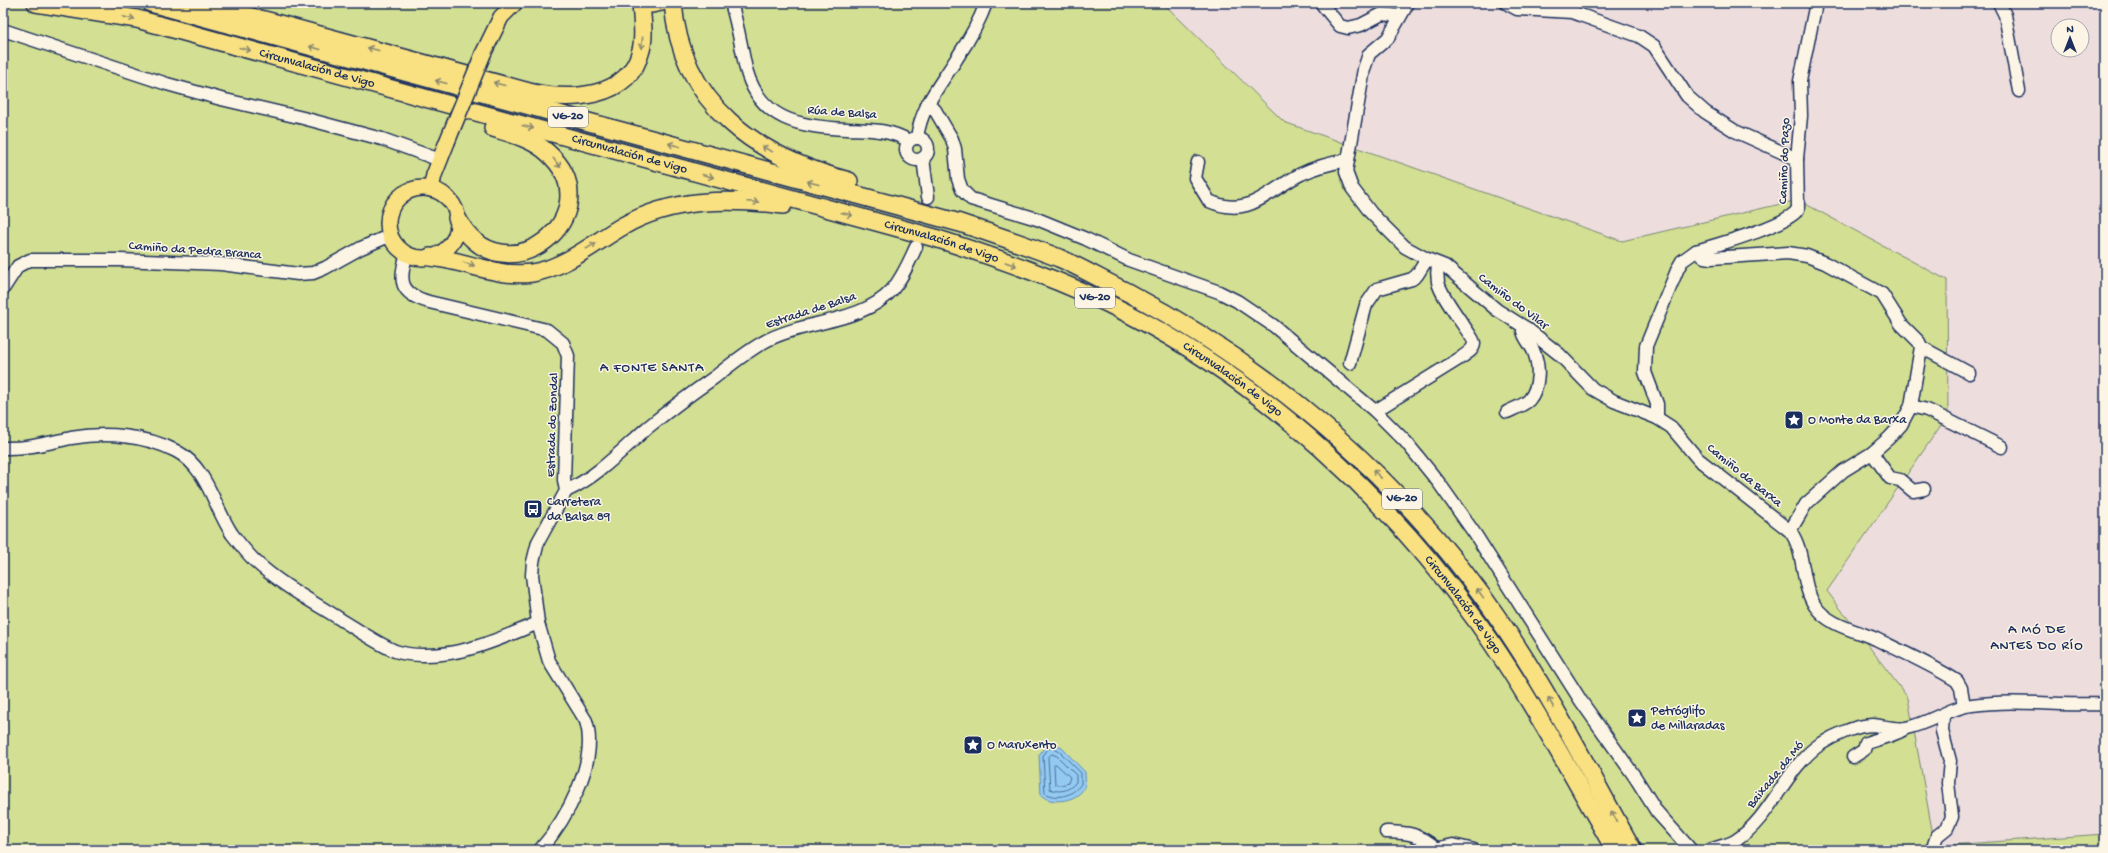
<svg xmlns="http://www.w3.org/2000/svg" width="2108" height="853" font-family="'Gochi Hand',sans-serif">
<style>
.green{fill:#d3df92;stroke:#778778}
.water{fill:#93caf1;stroke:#638cb6}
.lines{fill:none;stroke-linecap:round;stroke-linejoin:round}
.shore{stroke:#4b6d99;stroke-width:1}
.minor-tunnel{stroke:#c3bac4;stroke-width:12;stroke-dasharray:12 6;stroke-linecap:butt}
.minor-casing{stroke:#1b2f5e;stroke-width:15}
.major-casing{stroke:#1b2f5e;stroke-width:18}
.highway-casing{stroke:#1b2f5e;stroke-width:20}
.minor{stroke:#fcf5e5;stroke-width:12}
.major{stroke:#f9e181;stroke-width:15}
.highway{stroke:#f9e181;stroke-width:17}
.major-bridge-casing{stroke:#1b2f5e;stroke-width:18;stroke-linecap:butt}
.major-bridge{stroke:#f9e181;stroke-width:15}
.oneway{stroke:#8a8870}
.labels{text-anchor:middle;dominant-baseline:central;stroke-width:3;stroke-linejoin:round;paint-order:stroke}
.shield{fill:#fcf5e5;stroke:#5e6a86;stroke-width:1}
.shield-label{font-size:12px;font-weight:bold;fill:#1b2f5e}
.street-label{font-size:13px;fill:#1b2f5e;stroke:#fcf5e5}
.poi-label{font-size:13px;fill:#1b2f5e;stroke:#fcf5e5;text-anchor:start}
.neighbourhood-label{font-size:14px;letter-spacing:1px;fill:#1b2f5e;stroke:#fcf5e5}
</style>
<rect width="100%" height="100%" fill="#eddddd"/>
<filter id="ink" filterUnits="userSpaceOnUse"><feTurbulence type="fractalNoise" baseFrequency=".025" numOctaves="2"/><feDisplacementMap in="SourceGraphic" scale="8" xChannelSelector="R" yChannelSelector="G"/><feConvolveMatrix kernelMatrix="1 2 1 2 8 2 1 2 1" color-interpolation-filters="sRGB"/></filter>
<g filter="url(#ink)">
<polygon class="green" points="3,3 1163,3 1284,122 1622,241 1798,200 1947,280 1948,415 1827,591 1908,698 1935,846 2105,834 2105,850 3,850"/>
<path class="water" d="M1052 744 1062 748 1085 772C1085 776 1086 781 1085 785 1081 801 1051 806 1041 795L1039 755 1046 745Z"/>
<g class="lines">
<g class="shore">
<path d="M1052 748 1060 752 1081 773V784C1072 796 1058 800 1045 793L1043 756 1048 749Z"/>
<path d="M1052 754 1057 756 1076 775V782C1069 791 1060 793 1050 789L1048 758Z"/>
<polygon points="1056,764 1070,777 1068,783 1061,785 1055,784 1054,766"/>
</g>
<polyline class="minor-tunnel" points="918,241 928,197"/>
<g class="minor-casing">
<g id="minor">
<path d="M731 3C738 25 741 47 746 69 760 121 801 127 847 129 869 130 890 129 909 141"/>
<polyline points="1321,3 1340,26 1348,28 1361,25 1382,14 1400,16"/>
<path d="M1408 3 1388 38 1369 54 1364 69 1346 172 1352 188 1371 213 1405 247 1427 259 1445 266 1497 310 1526 328 1559 354 1593 389 1614 401 1657 418 1671 427 1698 459 1790 531C1806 552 1800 583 1815 606 1829 626 1855 630 1876 639 1903 652 1932 665 1957 681L1961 688 1964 706"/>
<polyline points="1506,3 1517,9 1572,12 1639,36 1654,46 1687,96 1705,112 1735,131 1797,159"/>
<polyline points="1999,3 2005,15 2019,91"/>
<polyline points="3,30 167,84 221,99 303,118 382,139 440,160"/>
<polyline points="927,104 935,110 952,139 955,149 958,179 962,190 971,199 1037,219 1086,239 1129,260 1219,292 1237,301 1274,326 1375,411 1406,442 1439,483 1475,534 1581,701 1635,777 1657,812 1691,850"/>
<path d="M917 138C921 106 941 84 957 58 969 40 979 23 986 3"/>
<circle cx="917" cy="149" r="11"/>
<polyline points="923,158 928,197"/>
<path d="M1198 162 1195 178 1209 201C1250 219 1267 191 1301 174 1316 167 1331 163 1348 160"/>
<path d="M1696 251C1716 245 1789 225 1798 209L1797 159 1801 116 1800 81 1816 3"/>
<path d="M407 254C398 281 400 294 429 302L547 330 563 343 568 356 564 480 566 491 538 542 533 562 532 575 538 623 549 661 586 721C599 762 566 820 540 850"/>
<polyline points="3,289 18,266 30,260 119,260 221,264 298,274 313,273 325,268 361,248 391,235"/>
<polyline points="1921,347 1969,373"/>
<polyline points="1350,363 1366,305 1377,289 1412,279 1417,275 1427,259"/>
<polyline points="1911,406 1927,410 2002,447"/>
<path d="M1375 411 1462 357C1467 353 1474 350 1474 343 1474 337 1441 298 1438 282 1437 276 1437 270 1438 264"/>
<path d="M1507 412C1513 409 1524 405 1529 400 1540 387 1540 365 1533 350 1530 343 1524 338 1523 331L1526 328"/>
<polyline points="1657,418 1657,404 1645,372 1646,346 1678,268 1682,261 1696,251 1704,257 1711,258 1788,253 1807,256 1825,263 1882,294 1901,324 1919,342 1921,347 1911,406 1901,425 1889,438 1872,453 1843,471 1806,504 1790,531"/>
<path d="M3 448C27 449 48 443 71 438 106 432 145 435 176 451 207 467 214 507 232 534 239 543 246 552 254 560 278 583 313 602 340 619 358 630 376 643 395 651 404 654 414 655 423 655 463 656 502 638 538 623"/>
<polyline points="1872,453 1890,478 1900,480 1913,491 1924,489"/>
<path d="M566 491C597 477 622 450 647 428 669 410 692 393 715 377 730 365 745 353 762 343 801 320 862 324 892 290 903 277 909 262 916 247"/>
<path d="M1853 757 1864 750 1866 743C1877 739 1897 735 1904 729"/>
<path d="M1386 832C1408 833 1418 833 1436 848"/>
<polyline points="1430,850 1453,845 1474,850"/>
<path d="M1710 850C1718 847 1728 845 1735 841 1772 817 1784 770 1819 745 1833 736 1856 725 1873 725 1883 726 1896 730 1906 728 1929 724 1950 707 1972 705 2016 699 2060 706 2105 704"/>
<polyline points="1932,850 1937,836 1947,828 1952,817 1948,783 1950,761 1942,731 1943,716"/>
</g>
</g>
<g class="major-casing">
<g id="major">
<polyline points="638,3 652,5 662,3"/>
<polyline points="483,54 501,17 515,3"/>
<circle cx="423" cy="223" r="35"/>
<polyline points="431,189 434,175 447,142"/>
</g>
</g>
<g class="highway-casing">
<g id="highway">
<path id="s1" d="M36 3 137 19 935 238C1001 259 1067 282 1129 314 1266 385 1388 498 1478 623 1529 694 1571 774 1615 850"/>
<path d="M151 3 960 223C993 234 1026 245 1059 258 1082 268 1104 281 1127 292 1279 372 1411 488 1507 631 1554 701 1592 777 1633 850"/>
<path d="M196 3 272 22 529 92C569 101 629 100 641 50 645 36 642 19 641 4"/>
<path d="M673 3C681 105 757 157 849 181"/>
<path d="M457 218C504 305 615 213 548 153 533 139 512 134 493 128"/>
<path d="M430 257C465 260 496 278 532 273 565 268 595 242 623 226 672 198 729 198 783 205"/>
</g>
</g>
<use href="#minor" class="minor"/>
<use href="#major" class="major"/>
<use href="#highway" class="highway"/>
<g class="major-bridge-casing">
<polyline id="major-bridge" points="447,142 483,54"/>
</g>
<use href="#major-bridge" class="major-bridge"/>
</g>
<defs><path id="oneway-shaft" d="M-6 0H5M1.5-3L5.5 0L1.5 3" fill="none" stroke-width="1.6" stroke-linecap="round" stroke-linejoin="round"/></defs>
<g class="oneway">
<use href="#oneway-shaft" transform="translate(129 18) rotate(11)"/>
<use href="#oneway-shaft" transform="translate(642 43) rotate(96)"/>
<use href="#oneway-shaft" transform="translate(315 48) rotate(-165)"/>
<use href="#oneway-shaft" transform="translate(245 49) rotate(15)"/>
<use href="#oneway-shaft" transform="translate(373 49) rotate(-165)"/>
<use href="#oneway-shaft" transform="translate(441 82) rotate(-165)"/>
<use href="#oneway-shaft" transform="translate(499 84) rotate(-165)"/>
<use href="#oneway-shaft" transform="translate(528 127) rotate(15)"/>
<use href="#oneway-shaft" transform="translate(674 145) rotate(-165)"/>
<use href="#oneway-shaft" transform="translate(767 149) rotate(-153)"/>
<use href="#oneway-shaft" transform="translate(557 163) rotate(51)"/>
<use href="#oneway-shaft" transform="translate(708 176) rotate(15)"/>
<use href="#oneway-shaft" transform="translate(813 183) rotate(-165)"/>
<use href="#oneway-shaft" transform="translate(753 202) rotate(3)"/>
<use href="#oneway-shaft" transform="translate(847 214) rotate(15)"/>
<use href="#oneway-shaft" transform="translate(591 246) rotate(-32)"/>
<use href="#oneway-shaft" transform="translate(469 264) rotate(18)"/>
<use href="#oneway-shaft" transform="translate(1011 264) rotate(20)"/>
<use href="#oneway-shaft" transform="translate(1377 474) rotate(-136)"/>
<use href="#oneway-shaft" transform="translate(1480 593) rotate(-126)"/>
<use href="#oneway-shaft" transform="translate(1551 703) rotate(-119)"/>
<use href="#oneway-shaft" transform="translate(1614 816) rotate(-119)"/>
</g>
</g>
<defs>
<g id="sight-square" transform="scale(1)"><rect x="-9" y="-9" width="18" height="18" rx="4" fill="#1b2f5e" stroke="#fcf5e5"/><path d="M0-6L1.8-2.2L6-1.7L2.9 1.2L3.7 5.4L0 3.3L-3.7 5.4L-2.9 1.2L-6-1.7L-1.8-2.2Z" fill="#fff"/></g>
<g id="bus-square" transform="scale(1)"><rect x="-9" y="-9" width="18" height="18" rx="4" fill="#1b2f5e" stroke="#fcf5e5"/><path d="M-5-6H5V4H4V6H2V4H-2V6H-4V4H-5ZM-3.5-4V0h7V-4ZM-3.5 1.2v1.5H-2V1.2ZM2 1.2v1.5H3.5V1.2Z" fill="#fff"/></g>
</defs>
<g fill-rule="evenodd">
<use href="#sight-square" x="1794" y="420"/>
<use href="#bus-square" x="533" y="509"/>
<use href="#sight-square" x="1637" y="718"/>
<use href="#sight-square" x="973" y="745"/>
</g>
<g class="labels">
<g class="shield">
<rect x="548" y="107" width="40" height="20" rx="3"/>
<rect x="1075" y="288" width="40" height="20" rx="3"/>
<rect x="1382" y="489" width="40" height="20" rx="3"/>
</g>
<g class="shield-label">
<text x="568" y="117">VG-20</text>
<text x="1095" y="298">VG-20</text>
<text x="1402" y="499">VG-20</text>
</g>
<g class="street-label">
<text stroke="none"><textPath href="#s1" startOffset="289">Circunvalación de Vigo</textPath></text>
<text transform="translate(842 113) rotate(4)">Rúa de Balsa</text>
<text stroke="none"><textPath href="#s1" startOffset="613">Circunvalación de Vigo</textPath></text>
<text transform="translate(1785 161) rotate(-88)">Camiño do Pazo</text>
<text stroke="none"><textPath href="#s1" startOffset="937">Circunvalación de Vigo</textPath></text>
<text transform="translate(195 251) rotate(4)">Camiño da Pedra Branca</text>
<text transform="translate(1513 302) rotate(37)">Camiño do Vilar</text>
<text transform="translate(811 311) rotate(-18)">Estrada de Balsa</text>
<text stroke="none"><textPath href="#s1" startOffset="1261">Circunvalación de Vigo</textPath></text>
<text transform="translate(553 425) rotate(-88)">Estrada do Zondal</text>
<text transform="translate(1744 476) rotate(39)">Camiño da Barxa</text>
<text stroke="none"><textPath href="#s1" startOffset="1585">Circunvalación de Vigo</textPath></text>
<text transform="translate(1776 775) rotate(-51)">Baixada da Mó</text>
</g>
<g class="poi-label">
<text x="1808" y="420">O Monte da Barxa</text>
<text x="547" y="502">Carretera<tspan x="547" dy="15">da Balsa 89</tspan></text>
<text x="1651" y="711">Petróglifo<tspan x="1651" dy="15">de Millaradas</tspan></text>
<text x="987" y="745">O Maruxento</text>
</g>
<g class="neighbourhood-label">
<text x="652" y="368">A FONTE SANTA</text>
<text x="2037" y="630">A MÓ DE<tspan x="2037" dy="16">ANTES DO RÍO</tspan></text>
</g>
</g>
<rect width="2108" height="853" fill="none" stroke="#fcf5e5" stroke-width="16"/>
<rect x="8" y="8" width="2092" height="837" fill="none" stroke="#1b2f5e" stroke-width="1.5" filter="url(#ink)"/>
<g transform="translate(2070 38)"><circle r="19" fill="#fcf5e5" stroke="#a2a6af"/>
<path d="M0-3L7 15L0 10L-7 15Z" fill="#1b2f5e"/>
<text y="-6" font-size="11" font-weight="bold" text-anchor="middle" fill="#1b2f5e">N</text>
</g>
</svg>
